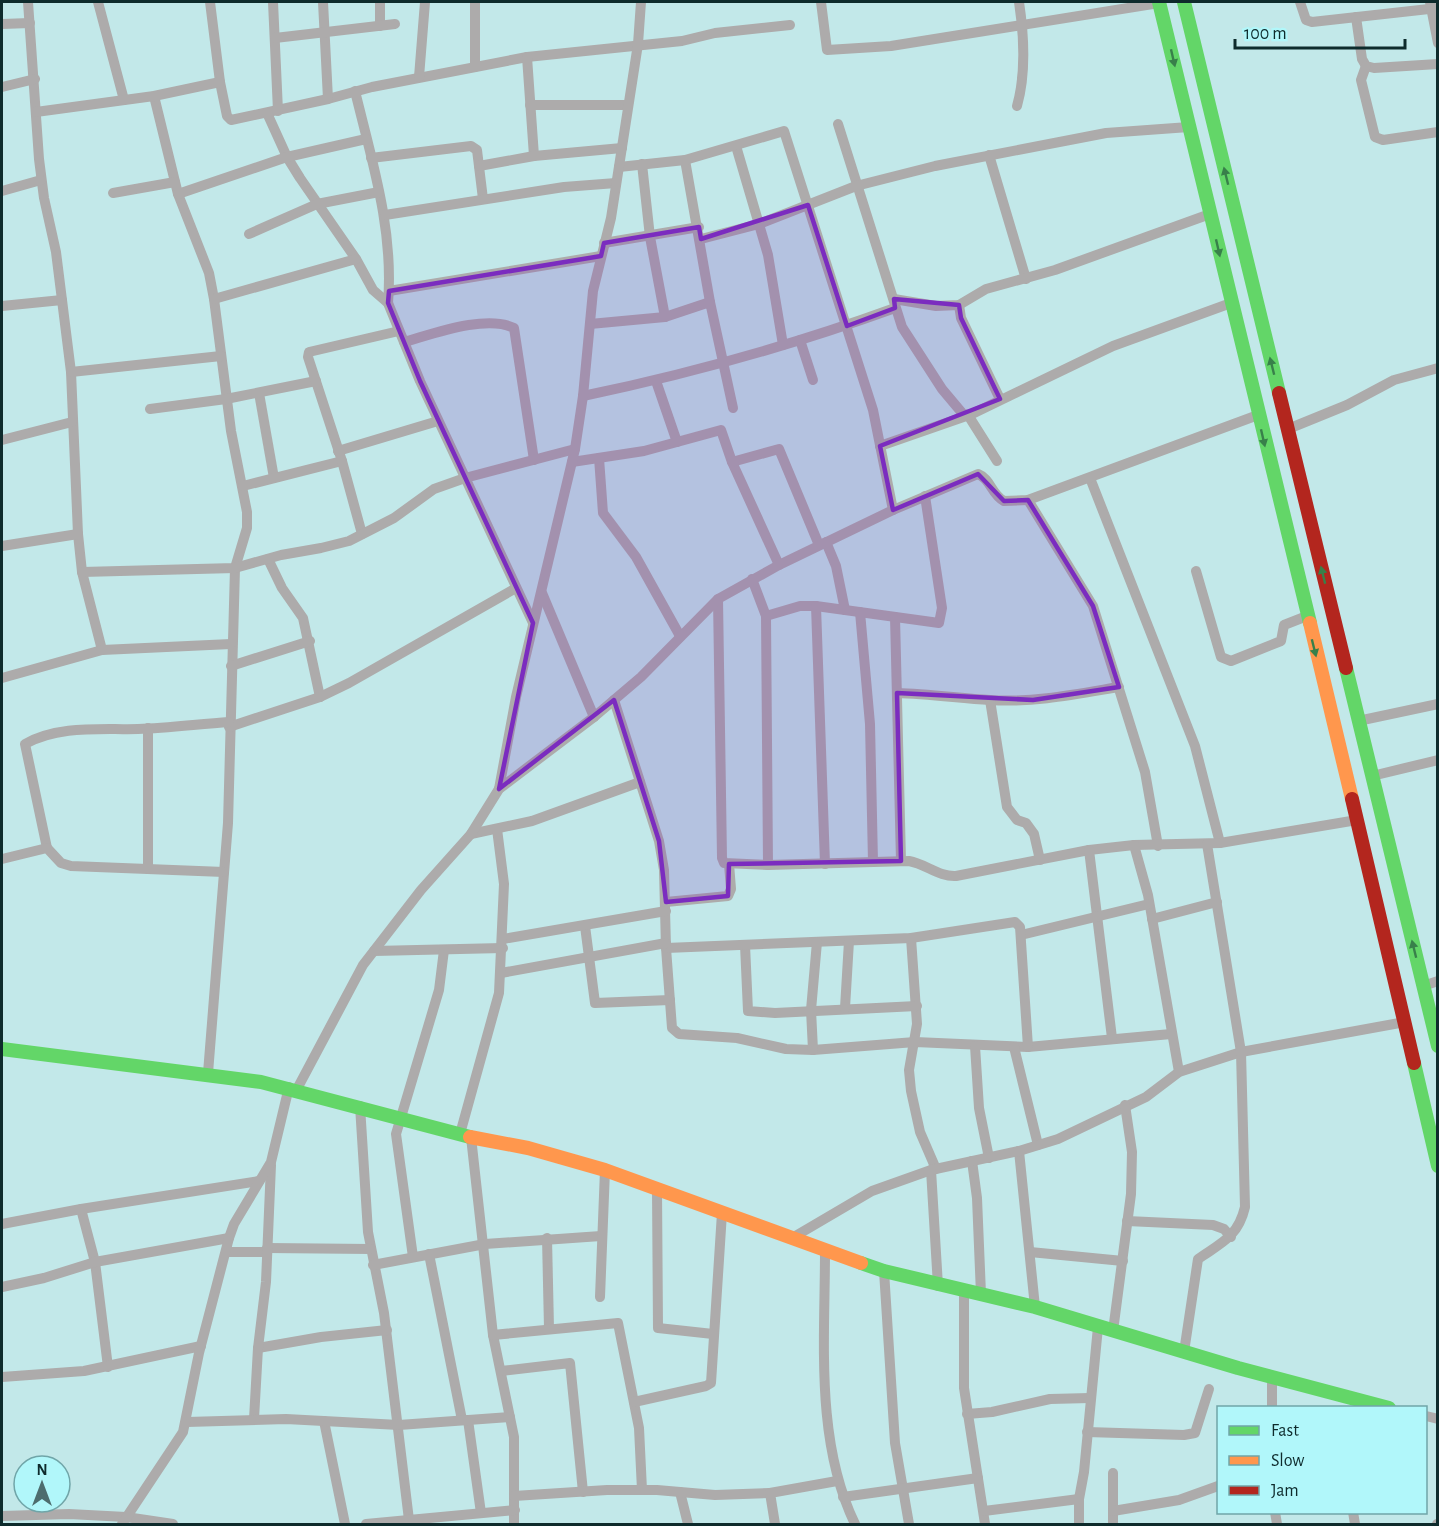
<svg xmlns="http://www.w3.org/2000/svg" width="1439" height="1526" font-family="'Alegreya Sans',sans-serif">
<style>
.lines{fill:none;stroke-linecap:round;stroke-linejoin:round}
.street{stroke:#adabab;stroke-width:10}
.fast{stroke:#63d668;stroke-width:14}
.slow{stroke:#ff974d;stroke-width:14}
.jam{stroke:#b3261e;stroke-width:14}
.oneway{fill:#38804a}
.marked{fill:#7b2cbf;fill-opacity:0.2;stroke:#7b2cbf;stroke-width:4.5;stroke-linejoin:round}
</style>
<rect width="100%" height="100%" fill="#c2e8e9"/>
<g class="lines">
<g class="street">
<polyline points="28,2 39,159 44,198 56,252 71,372 78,534 82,572 102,650"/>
<polyline points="98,2 124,100"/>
<polyline points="210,2 220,82 227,116 231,120 328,99 372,87 527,57 682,41 715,33 790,25"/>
<polyline points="273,2 278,111"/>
<polyline points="323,2 328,99"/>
<polyline points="821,2 827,50 891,46 1159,3"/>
<polyline points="1300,2 1306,20 1312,22 1438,8"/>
<polyline points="1430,2 1438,43"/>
<polyline points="1356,17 1362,59 1366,66 1374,68 1438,64"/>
<polyline points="2,24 30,23"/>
<polyline points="380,26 380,2"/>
<polyline points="275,38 395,24"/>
<polyline points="527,57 534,156"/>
<polyline points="1366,66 1361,80 1375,137 1383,140 1438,132"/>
<polyline points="475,67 475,2"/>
<polyline points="419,77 425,2"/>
<polyline points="2,87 35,79"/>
<path d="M355 91C372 161 394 230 388 303"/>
<polyline points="154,96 178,194 209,273 214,299 231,431 247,512 247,528 235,568 228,823 208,1073"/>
<polyline points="530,105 628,105"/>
<path d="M1017 106C1026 74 1024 35 1019 2"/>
<polyline points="36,112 154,96 220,82"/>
<polyline points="267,113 287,157 300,178 356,259 373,290 388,303 420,381 533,623"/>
<polyline points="838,124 902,327 942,389 963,414 968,415 997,461"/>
<polyline points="736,146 768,255 783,345"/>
<polyline points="989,155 1026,279"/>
<polyline points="371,158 471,146 477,150 483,199"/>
<polyline points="685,160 710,302"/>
<polyline points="642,164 650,237 665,317"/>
<polyline points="479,166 534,156 622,148"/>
<polyline points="619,167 685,160 784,131 873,410 893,510"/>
<polyline points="2,191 41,180"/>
<polyline points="113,193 175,182"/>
<polyline points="178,194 287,157 366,139"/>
<polyline points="385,215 564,187 616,183"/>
<polyline points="249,234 317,204 379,192"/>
<polyline points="701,239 759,224 856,186 935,166 1106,133 1189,127"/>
<polyline points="604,243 699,227"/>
<polyline points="389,291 601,256"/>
<polyline points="214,299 356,259"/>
<polyline points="894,299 936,306 959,305 986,289 1055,270 1210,214"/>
<polyline points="959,305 961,318 1000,399"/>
<polyline points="2,306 62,300"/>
<polyline points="590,324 665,317 710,302 733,408"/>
<polyline points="800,340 813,380"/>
<path d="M404 342C433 334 486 314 514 328L534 460"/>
<polyline points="71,372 221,356"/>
<polyline points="656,381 677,442"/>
<polyline points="259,393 274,478"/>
<path d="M583 396C689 374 793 345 895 308"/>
<polyline points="150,409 226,399 316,381"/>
<polyline points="1288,429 1347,405 1394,380 1438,368"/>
<polyline points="2,440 72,422"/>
<polyline points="880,446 972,414 1113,346 1231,303"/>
<polyline points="338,451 438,421"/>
<polyline points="599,458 603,513 636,557 680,636"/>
<polyline points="572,462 644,451 721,430 732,462 779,565"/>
<polyline points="732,462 779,449 819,545"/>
<polyline points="1090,478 1195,746 1220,843"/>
<polyline points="243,486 342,461"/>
<polyline points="1028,500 1093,606 1145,772 1158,846"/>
<polyline points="362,534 342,461 308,357 309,352 399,331"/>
<polyline points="826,542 836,566 845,610"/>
<polyline points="2,546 78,534"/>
<polyline points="268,559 282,588 303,618 320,697"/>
<polyline points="1196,571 1221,657 1231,661 1281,641 1284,625 1307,616"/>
<polyline points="82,572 235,568 281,555 321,548 349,541 394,518 434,489 465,478 575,449"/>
<polyline points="752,579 766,616 800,606 816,606 939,623 942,608 925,496"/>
<polyline points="542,593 594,717"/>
<path d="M718 599 722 858 724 863 768 865 909 861C926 864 939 877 956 876L1089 850 1134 845 1220 843 1357 820"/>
<polyline points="816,606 825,864"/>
<polyline points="860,612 870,724 873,862"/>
<polyline points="766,616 768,865"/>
<polyline points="895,617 901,861"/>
<polyline points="231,666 310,641"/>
<polyline points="2,678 102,650 231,644"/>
<path d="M897 693C928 694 959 698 990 700 1033 703 1077 694 1119 687"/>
<polyline points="614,700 659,841 664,870 666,948 672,1028 679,1034 737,1038 786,1049 813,1050 915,1042 1028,1047 1171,1034"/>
<polyline points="990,700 1007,807 1017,820 1026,823 1034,834 1040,860"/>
<polyline points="1358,721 1438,704"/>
<polyline points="229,727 320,697 349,683 516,588"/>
<polyline points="1372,776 1438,760"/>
<polyline points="499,789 516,697 575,449 583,396 593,291 611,218 638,44 641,2"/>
<polyline points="471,834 532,821 640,782"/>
<polyline points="1134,845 1148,895 1179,1072"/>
<path d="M47 848 25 744C59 725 100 730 138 729 168 728 199 724 229 722"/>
<polyline points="1089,850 1112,1038"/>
<polyline points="2,859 47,848 61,863 71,866 224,872"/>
<polyline points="148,869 148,728"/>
<polyline points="666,902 728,896 731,889 729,864"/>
<polyline points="1152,919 1217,902"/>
<polyline points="585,926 595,1003 670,1000"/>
<polyline points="1021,935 1149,904"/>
<polyline points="911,938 917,1024 909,1070 911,1091 920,1132 936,1169"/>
<polyline points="503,939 666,911"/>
<polyline points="745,945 748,1011 775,1013 917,1006"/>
<polyline points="666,948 911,938 1015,922 1020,927 1028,1047"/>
<polyline points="374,951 503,948"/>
<polyline points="501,973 666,943"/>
<polyline points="1423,986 1438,981"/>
<polyline points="845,1008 849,941"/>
<polyline points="975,1046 979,1108 989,1158"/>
<polyline points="1014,1047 1038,1145"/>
<polyline points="813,1050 811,1010 817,942"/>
<path d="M297 1089 363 965 421 890 471 834 499 789 594 717 641 677 718 599 779 565 893 510 978 474C991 479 991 494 1004 501L1028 500 1258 415"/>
<polyline points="360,1106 368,1232 384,1313 409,1520"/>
<polyline points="460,1134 499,993 504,884 497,829"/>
<polyline points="471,1137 493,1335 514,1437 514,1524"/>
<polyline points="1019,1151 1035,1307"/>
<polyline points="972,1161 977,1198 981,1294"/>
<polyline points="931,1170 938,1286"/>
<polyline points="657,1189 658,1328 713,1334"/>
<polyline points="81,1209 95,1262 108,1367"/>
<polyline points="1127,1221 1213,1225 1224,1229 1231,1237"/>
<polyline points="2,1224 81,1209 259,1181"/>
<polyline points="547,1238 549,1328"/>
<polyline points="792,1238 872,1191 931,1170 1019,1151 1058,1139 1146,1097 1179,1072 1241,1052 1405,1022"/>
<polyline points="267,1248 371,1249"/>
<path d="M825 1251C825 1341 815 1441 855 1524"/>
<polyline points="226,1252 267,1252"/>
<polyline points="1030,1252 1123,1261"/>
<polyline points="429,1254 462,1420"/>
<polyline points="413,1257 396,1134 439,990 444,950"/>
<polyline points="373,1265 485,1244 601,1236"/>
<polyline points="884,1271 895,1443 909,1524"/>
<polyline points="2,1287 44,1278 95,1262 229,1238"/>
<polyline points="964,1291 964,1388 985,1524"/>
<polyline points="600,1297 605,1170"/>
<polyline points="1113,1331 1131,1194 1132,1152 1125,1105"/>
<polyline points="493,1335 618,1323 639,1428 642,1490"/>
<polyline points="258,1348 321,1337 387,1330"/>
<path d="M1184 1352 1198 1259C1221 1243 1238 1237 1245 1207L1241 1052 1207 844"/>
<polyline points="501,1371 570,1363 583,1492"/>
<polyline points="2,1377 84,1371 201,1346"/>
<polyline points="634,1402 706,1386 711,1383 722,1213"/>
<polyline points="1272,1408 1272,1377"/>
<polyline points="967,1414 992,1412 1050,1399 1090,1398"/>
<polyline points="1426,1416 1438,1419"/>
<polyline points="254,1419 258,1348 266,1282 271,1165"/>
<polyline points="468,1420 481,1513"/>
<polyline points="324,1421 345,1524"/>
<polyline points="187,1422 286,1419 399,1425 510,1417"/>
<polyline points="1087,1432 1184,1435 1195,1433 1209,1389"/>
<polyline points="1113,1473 1113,1524"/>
<polyline points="680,1492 688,1524"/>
<polyline points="514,1496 607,1490 657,1490 715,1495 770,1493"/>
<polyline points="843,1497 978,1478"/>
<polyline points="984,1511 1079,1499"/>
<polyline points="1113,1511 1179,1500 1218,1486"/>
<polyline points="1275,1512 1277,1524"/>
<polyline points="1353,1512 1355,1524"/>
<polyline points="2,1516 69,1514 126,1517 173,1524"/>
<polyline points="122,1524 183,1432 199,1353 229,1238 234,1224 271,1162 289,1087"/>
<polyline points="366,1524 515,1510"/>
<polyline points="775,1524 770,1493 837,1481"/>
<polyline points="1079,1524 1079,1499 1084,1472 1098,1327"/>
<polyline points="1437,1524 1438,1524"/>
</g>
<g class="fast">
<polyline points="1159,2 1310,623"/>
<polyline points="1184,2 1279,393"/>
<polyline points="1346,668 1438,1046"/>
<polyline points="2,1049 261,1082 470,1137"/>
<polyline points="1414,1063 1438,1166"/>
<polyline points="861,1263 884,1271 1035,1307 1238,1368 1389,1408"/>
</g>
<g class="slow">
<polyline points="1310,623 1352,799"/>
<polyline points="470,1137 528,1148 605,1170 861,1263"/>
</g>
<g class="jam">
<polyline points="1279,393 1346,668"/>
<polyline points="1352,799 1414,1063"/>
</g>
</g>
<defs><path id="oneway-solid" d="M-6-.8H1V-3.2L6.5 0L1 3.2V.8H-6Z" transform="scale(1.5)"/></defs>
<g class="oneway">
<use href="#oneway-solid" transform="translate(1173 58) rotate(77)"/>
<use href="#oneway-solid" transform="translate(1226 176) rotate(-104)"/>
<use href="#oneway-solid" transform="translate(1218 248) rotate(77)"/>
<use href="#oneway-solid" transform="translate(1272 366) rotate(-104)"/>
<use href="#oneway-solid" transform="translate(1263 438) rotate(77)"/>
<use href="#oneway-solid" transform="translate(1323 575) rotate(-104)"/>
<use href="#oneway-solid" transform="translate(1314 648) rotate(76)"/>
<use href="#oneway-solid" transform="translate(1414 949) rotate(-104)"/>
</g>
<path class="marked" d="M808 205 847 326 895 308 894 299 959 305 961 318 1000 399 880 446 893 510 978 474 1004 501 1028 500 1093 606 1119 687 1033 700 897 693 901 861 729 864 728 896 666 902 659 841 614 700 499 789 533 623 420 381 388 303 389 291 601 256 604 243 699 227 701 239Z"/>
<rect width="1439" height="1526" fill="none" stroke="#0e2b2c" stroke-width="6"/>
<rect x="1217" y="1406" width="210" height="108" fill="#b1f7fa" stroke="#70a5a8" stroke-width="1.5"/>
<rect x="1229" y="1426" width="30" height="9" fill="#63d668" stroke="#70a5a8" stroke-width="1.5"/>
<text x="1271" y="1436" font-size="18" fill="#0e2b2c">Fast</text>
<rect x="1229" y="1456" width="30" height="9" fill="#ff974d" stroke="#70a5a8" stroke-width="1.5"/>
<text x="1271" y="1466" font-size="18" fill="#0e2b2c">Slow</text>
<rect x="1229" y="1486" width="30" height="9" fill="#b3261e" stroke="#70a5a8" stroke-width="1.5"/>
<text x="1271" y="1496" font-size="18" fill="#0e2b2c">Jam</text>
<g transform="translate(42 1484)"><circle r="28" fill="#b1f7fa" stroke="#70a5a8" stroke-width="1.5"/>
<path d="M0-4.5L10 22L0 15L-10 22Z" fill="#4d6d6e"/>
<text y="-9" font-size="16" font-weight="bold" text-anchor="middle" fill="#0e2b2c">N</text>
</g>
<path d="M1235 39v9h170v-9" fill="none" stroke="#0e2b2c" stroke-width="3"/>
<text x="1244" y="39" font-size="18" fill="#0e2b2c" stroke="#b1f7fa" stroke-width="4.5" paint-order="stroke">100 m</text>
</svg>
